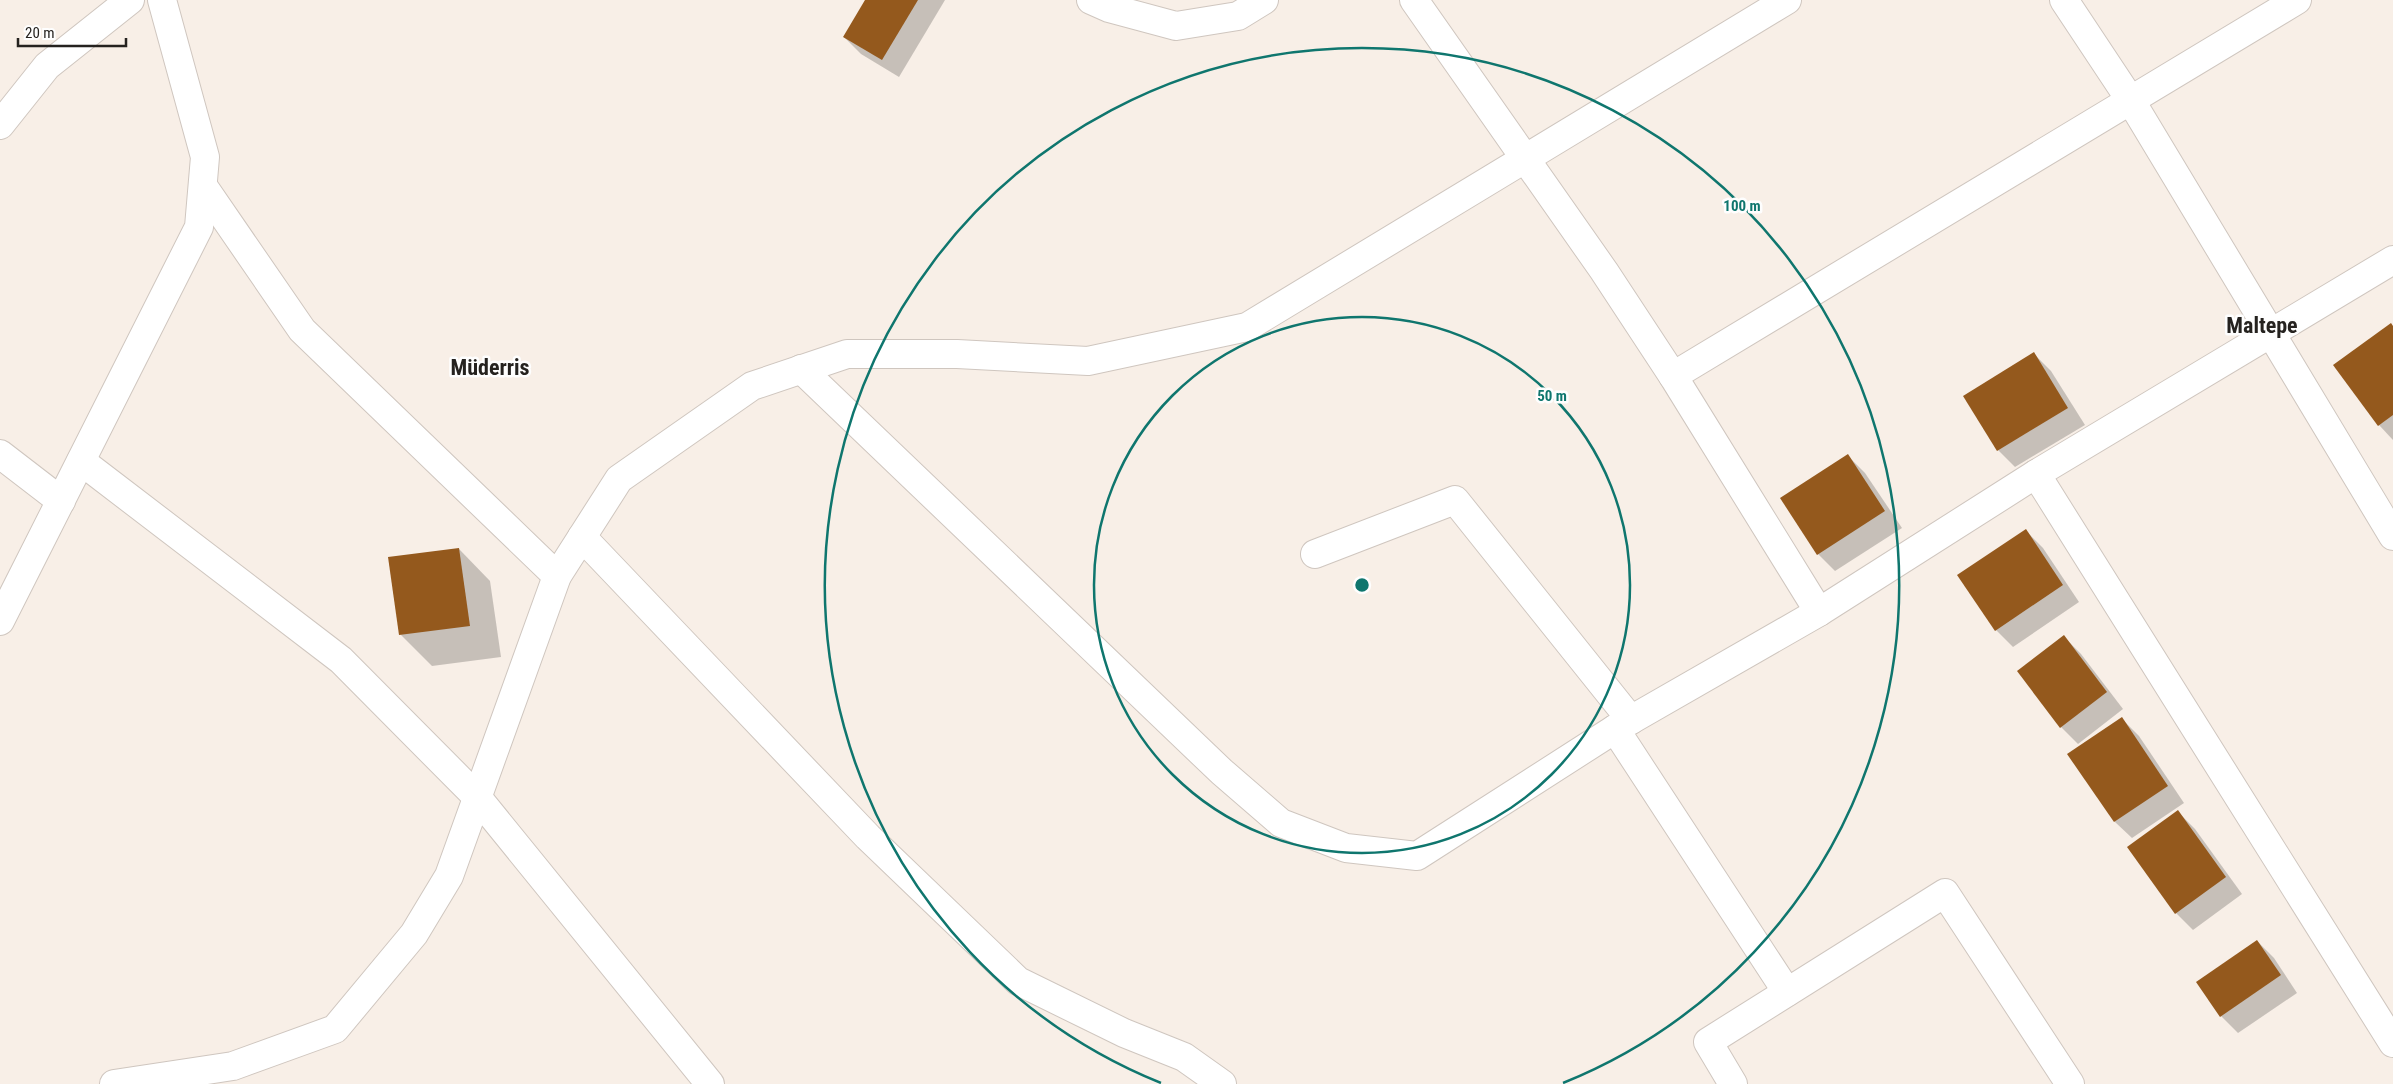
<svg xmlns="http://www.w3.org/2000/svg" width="2393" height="1084" font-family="'Roboto Condensed',sans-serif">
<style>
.shadow{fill:#0003}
.building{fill:#94591d}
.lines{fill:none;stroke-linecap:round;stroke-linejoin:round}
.minor-casing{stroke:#cfc6bf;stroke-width:30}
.minor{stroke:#fff;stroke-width:28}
.ring{fill:none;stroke:#0f766e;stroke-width:2.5}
.labels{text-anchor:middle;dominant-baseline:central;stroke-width:5;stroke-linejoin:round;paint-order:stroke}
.district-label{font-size:22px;font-weight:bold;fill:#25221f;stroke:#fefefe}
.centre{fill:#0f766e;stroke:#fefefe;stroke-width:2.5}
.ring-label{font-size:15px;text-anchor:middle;font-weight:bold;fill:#0f766e;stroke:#fefefe;stroke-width:5;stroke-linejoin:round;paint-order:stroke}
</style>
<rect width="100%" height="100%" fill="#f8efe7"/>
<g class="shadow">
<polygon points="866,0 945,0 899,77 861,54 844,37"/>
<polygon points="2393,327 2393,440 2379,425"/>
<polygon points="2034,354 2051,371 2085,425 2015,467 1998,450"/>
<polygon points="1848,456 1865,473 1902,528 1835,571 1818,554"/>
<polygon points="2026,531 2043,548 2079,602 2013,647 1996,630"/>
<polygon points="459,549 490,581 501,657 432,666 400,634"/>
<polygon points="2064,637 2081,654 2123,709 2078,744 2061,727"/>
<polygon points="2122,719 2139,736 2184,803 2132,838 2115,822"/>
<polygon points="2178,812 2195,829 2242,894 2193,930 2176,913"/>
<polygon points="2257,941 2274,958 2297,993 2238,1033 2221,1016 2198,982"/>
</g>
<g class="building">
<polygon points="865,0 918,0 882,60 843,37"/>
<polygon points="2391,323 2393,326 2393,415 2378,426 2333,365"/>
<polygon points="2034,352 2068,408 1997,451 1963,396"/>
<polygon points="1848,454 1885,511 1817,555 1780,498"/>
<polygon points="2026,529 2063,585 1995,631 1957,575"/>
<polygon points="459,548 470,626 399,635 388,557"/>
<polygon points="2064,635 2107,692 2060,728 2017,671"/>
<polygon points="2122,717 2168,786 2114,822 2067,754"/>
<polygon points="2178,810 2226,877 2175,914 2127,847"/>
<polygon points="2257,940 2281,975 2220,1017 2196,982"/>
</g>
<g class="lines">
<g class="minor-casing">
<g id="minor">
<polyline points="1091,0 1109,8 1176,26 1238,16 1264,0"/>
<polyline points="1414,0 1604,271 1673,376 1819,612"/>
<polyline points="2064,0 2131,101 2393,536"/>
<polyline points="0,125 47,66 130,0"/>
<polyline points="203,186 302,330 557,576"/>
<polyline points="801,369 1222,772 1281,823 1346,848 1417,856 1615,729"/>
<polyline points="1673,376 2297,0"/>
<polyline points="0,454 61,501"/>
<polyline points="81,461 341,660 477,797 710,1084"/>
<polyline points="2036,474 2393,1043"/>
<polyline points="582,537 868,837 1018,981 1124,1033 1184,1057 1222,1084"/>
<polyline points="1315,554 1455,500 1631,720"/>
<polyline points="0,621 199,227 205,157 162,0"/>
<polyline points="1787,992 1615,729 1819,612 2036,474 2393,260"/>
<polyline points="114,1084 233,1066 335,1029 414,934 449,876 557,576 619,479 752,386 847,354 957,354 1088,361 1247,327 1787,0"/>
<polyline points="1733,1084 1708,1042 1945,893 2070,1084"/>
</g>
</g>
<use href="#minor" class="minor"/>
</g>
<g class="ring">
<circle cx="1362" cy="585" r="268"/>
<path d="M1161 1083A537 537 0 1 1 1563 1083"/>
</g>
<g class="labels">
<g class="district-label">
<text x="2262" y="325">Maltepe</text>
<text x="490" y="367">Müderris</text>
</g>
</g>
<circle cx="1362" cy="585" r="8" class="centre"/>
<g class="ring-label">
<text x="1742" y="211">100 m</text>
<text x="1552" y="401">50 m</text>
</g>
<path d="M18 38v8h108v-8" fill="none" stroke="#25221f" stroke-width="2.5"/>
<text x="25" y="38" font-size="15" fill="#25221f" stroke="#fefefe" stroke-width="4" paint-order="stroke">20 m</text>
</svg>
